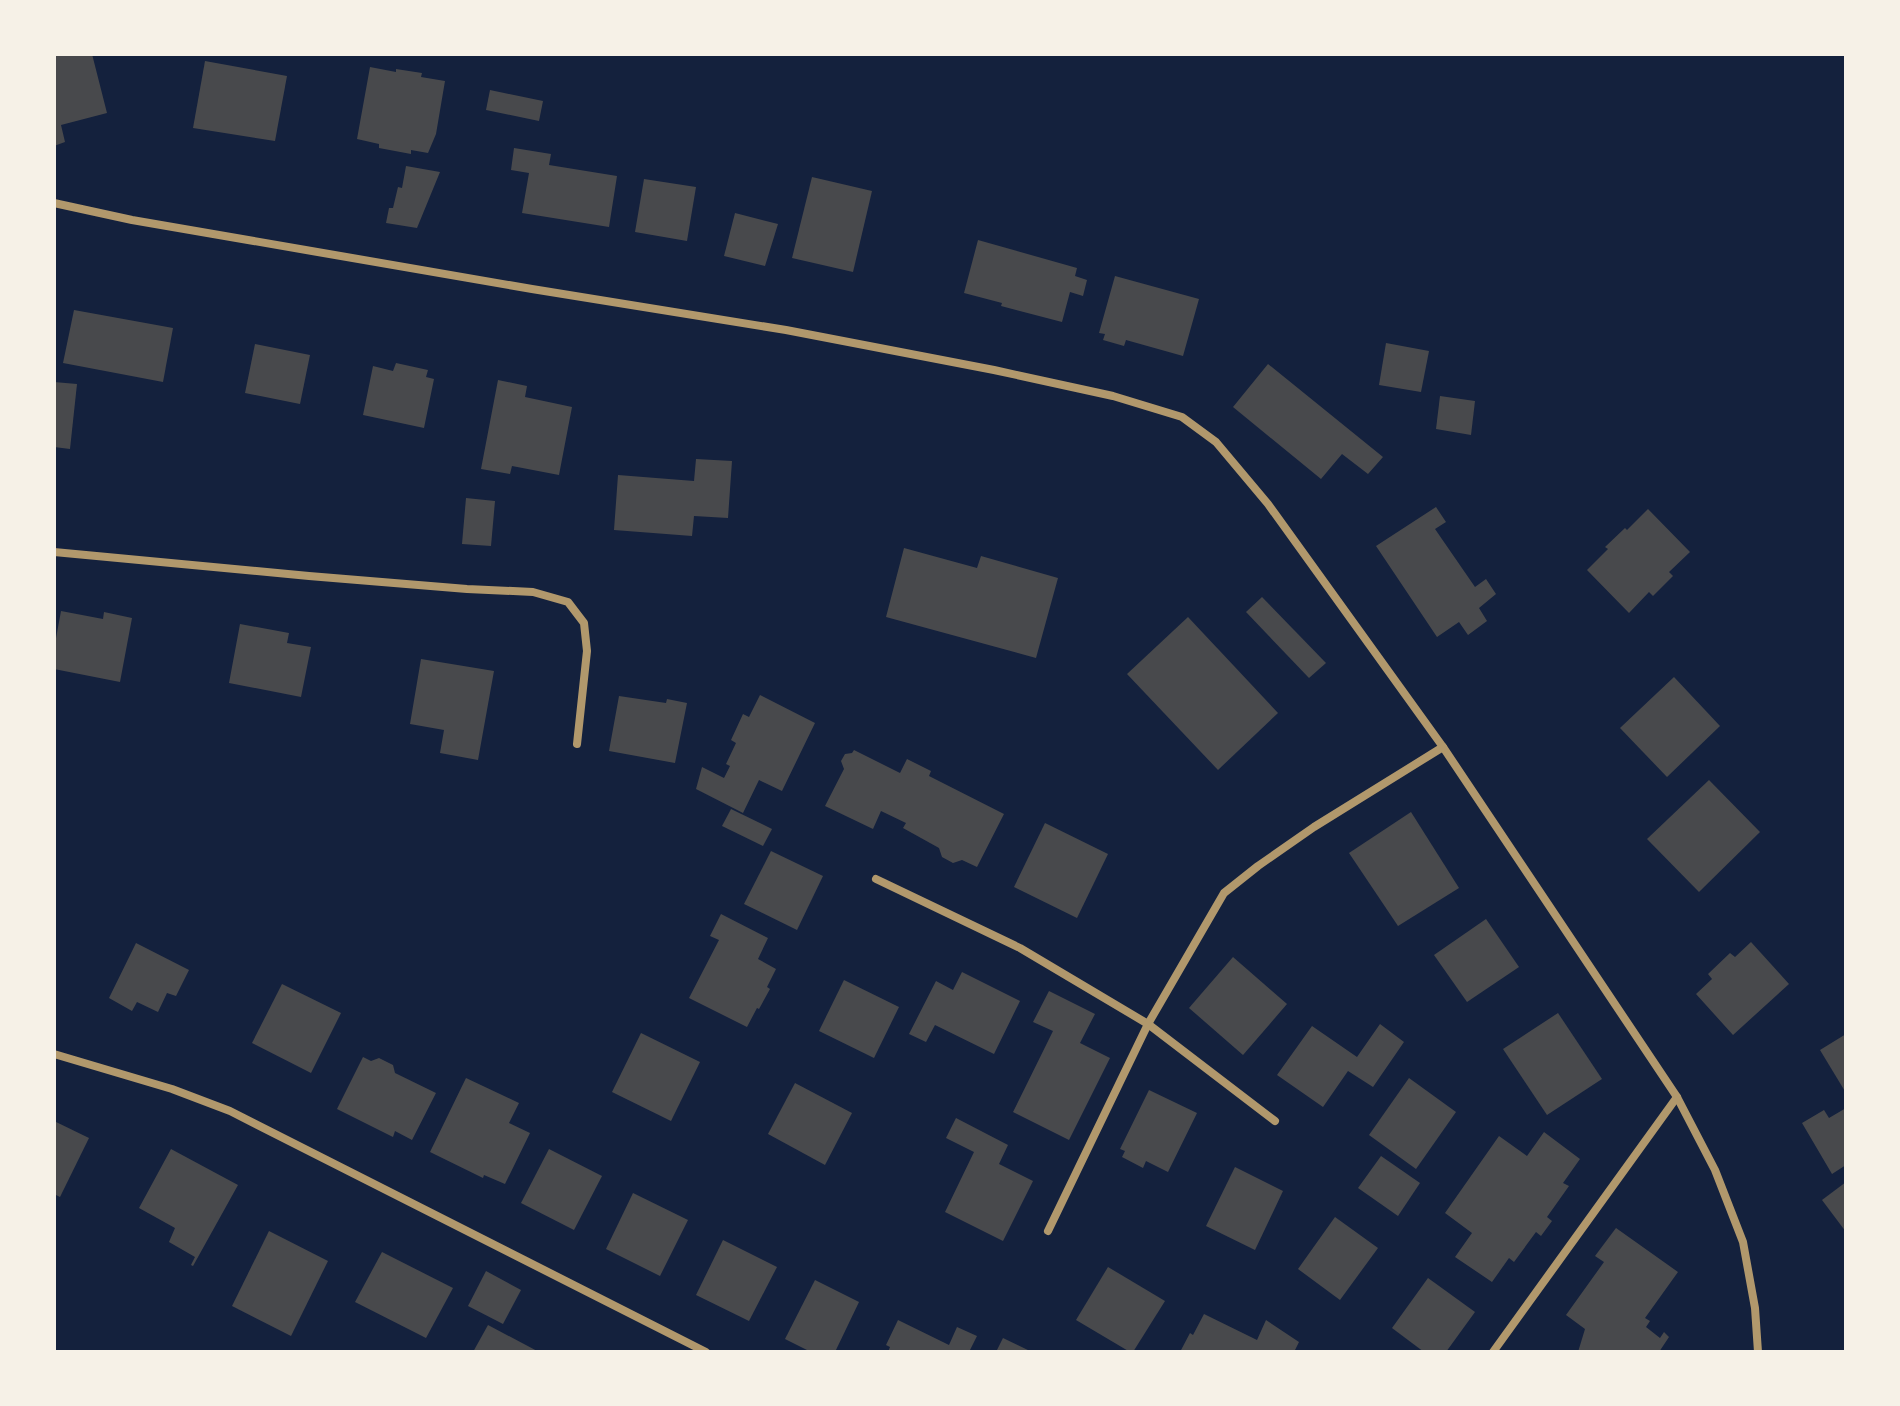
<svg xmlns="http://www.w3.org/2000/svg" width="1900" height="1406" font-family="'Public Sans',sans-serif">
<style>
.building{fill:#48494c}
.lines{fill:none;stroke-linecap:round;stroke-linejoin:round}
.minor{stroke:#b1986c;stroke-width:8}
</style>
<rect width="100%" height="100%" fill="#14213d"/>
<g class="building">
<polygon points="54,54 92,54 107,113 61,125 65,142 54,146"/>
<polygon points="205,61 287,76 275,141 193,128"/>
<polygon points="370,67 396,72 396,69 422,73 421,77 445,81 436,134 428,153 411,150 411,154 379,148 379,144 357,139"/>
<polygon points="490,90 543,101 539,121 486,110"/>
<polygon points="514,148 551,154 549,165 617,176 609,227 522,213 529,173 511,170"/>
<polygon points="406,166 440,172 417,228 386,223 389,208 393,208 398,187 402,188"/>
<polygon points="812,177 872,191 853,272 792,258"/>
<polygon points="644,179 696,187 687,241 635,232"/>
<polygon points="735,213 778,224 765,266 724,256"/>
<polygon points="978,240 1077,268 1075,276 1087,280 1083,296 1070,292 1062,322 1001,306 1002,303 964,293"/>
<polygon points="1115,276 1199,299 1183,356 1126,340 1124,346 1103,340 1105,334 1099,333"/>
<polygon points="74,310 173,328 163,382 63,363"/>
<polygon points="1386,343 1429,351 1421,392 1379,385"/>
<polygon points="255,344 310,355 300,404 245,393"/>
<polygon points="396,363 428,370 426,377 434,379 424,428 363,415 373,366 393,371"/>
<polygon points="1268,364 1383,457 1368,474 1342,454 1321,479 1233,407"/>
<polygon points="498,380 527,386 525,397 572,407 559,475 512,466 510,474 481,469"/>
<polygon points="54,382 77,384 70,449 54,447"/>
<polygon points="1440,396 1475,401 1471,435 1436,429"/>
<polygon points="696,459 732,461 728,518 694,516 692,536 614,530 618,475 694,481"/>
<polygon points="466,498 495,501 491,546 462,544"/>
<polygon points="1436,507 1446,522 1435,529 1475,587 1486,579 1496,594 1479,608 1487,621 1468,635 1459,622 1437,637 1376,546"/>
<polygon points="1648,509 1690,552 1669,572 1673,576 1653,596 1649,592 1629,613 1587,570 1608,549 1605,547 1625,528 1627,530"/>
<polygon points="904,548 977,568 981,556 1058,578 1036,658 886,617"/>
<polygon points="1262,597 1326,663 1309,678 1246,612"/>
<polygon points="61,611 103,619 104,612 132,618 120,682 54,669 54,649"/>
<polygon points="1188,617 1278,713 1218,770 1127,674"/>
<polygon points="240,624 289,633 287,643 311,647 301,697 229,683"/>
<polygon points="421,659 494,671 478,760 440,753 444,730 410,724"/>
<polygon points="1674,677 1720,726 1667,777 1620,728"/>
<polygon points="760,695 815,723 782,791 759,780 743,813 696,789 702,767 724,778 730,766 726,764 736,743 731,740 743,714 749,717"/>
<polygon points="619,696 666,703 667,699 687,703 675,763 609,751"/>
<polygon points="854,750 900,773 907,759 931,771 929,776 1004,814 977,867 962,860 953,863 942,857 939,848 903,828 906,823 881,811 873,829 825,806 844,769 841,761 845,754 852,753"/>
<polygon points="1709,780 1760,832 1699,892 1647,839"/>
<polygon points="731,809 772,829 763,846 722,826"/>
<polygon points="1411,812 1459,888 1398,926 1349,853"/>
<polygon points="1045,823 1108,854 1077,918 1014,887"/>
<polygon points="771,851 823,876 797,930 744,904"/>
<polygon points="721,914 768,938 758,959 776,969 767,987 770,989 759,1009 757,1008 747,1027 689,998 719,940 710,936"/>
<polygon points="1486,919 1519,967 1467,1002 1434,955"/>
<polygon points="1751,942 1789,984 1733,1035 1696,994 1712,979 1708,974 1730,953 1735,957"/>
<polygon points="136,943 189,970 176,996 167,993 158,1012 137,1002 132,1011 109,998"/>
<polygon points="1233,957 1287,1004 1243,1055 1189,1008"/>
<polygon points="962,972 1020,1001 994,1054 935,1025 926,1042 909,1034 936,981 953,990"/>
<polygon points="844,980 899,1007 874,1058 819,1031"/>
<polygon points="282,984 341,1013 311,1073 252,1043"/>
<polygon points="1049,991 1095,1014 1080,1043 1110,1058 1069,1140 1013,1112 1053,1031 1033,1022"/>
<polygon points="1558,1013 1602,1079 1547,1115 1503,1049"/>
<polygon points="1380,1024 1404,1042 1373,1087 1348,1071 1323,1107 1277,1075 1312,1026 1357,1057"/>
<polygon points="641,1033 700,1062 671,1121 612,1092"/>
<polygon points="1846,1034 1846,1093 1820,1050"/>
<polygon points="363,1057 371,1061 379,1058 393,1065 395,1073 436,1093 412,1140 395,1131 393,1137 337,1109"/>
<polygon points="466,1078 519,1103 509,1123 530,1133 505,1184 484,1175 483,1178 430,1152"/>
<polygon points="1409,1078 1456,1112 1416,1169 1369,1135"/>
<polygon points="795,1083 852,1113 825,1165 768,1134"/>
<polygon points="1149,1090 1197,1113 1168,1172 1146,1161 1143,1168 1122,1157 1125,1151 1120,1149"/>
<polygon points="1846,1108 1846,1165 1832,1174 1802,1123 1824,1110 1829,1118"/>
<polygon points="956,1118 1008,1145 999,1164 1033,1181 1003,1241 945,1212 974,1152 946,1138"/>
<polygon points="54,1121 89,1138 60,1197 54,1194"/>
<polygon points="1544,1132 1580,1159 1563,1183 1569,1186 1547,1217 1552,1221 1541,1236 1536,1232 1514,1262 1509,1258 1492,1282 1455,1257 1472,1233 1445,1213 1499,1136 1527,1156"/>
<polygon points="171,1149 238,1185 193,1266 191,1265 195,1257 169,1242 175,1228 139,1208"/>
<polygon points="549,1149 602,1176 574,1230 521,1203"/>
<polygon points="1381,1156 1420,1183 1398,1216 1358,1188"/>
<polygon points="1235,1167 1283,1191 1255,1250 1206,1226"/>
<polygon points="1846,1182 1846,1232 1822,1200"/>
<polygon points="633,1193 688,1220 660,1276 606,1249"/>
<polygon points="1335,1217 1378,1248 1340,1300 1298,1269"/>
<polygon points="1616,1228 1678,1272 1645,1318 1650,1321 1646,1327 1660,1338 1664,1332 1669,1337 1659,1352 1578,1352 1585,1329 1566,1315 1604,1262 1595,1256"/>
<polygon points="269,1231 328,1261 291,1336 232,1306"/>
<polygon points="723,1240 777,1267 749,1321 696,1295"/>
<polygon points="382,1252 453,1288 426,1338 355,1302"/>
<polygon points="1108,1267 1165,1301 1133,1352 1130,1352 1076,1320"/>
<polygon points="486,1271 521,1290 503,1324 468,1306"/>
<polygon points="1428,1278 1475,1312 1446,1352 1424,1352 1392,1328"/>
<polygon points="815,1280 859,1302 835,1352 811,1352 785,1339"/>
<polygon points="1204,1314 1257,1340 1266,1320 1299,1342 1294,1352 1180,1352 1190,1333 1193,1335"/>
<polygon points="898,1320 949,1345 957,1327 977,1336 969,1352 888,1352 890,1347 886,1345"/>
<polygon points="488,1325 539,1352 473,1352"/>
<polygon points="1003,1338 1032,1352 996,1352"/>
</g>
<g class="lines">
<g class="minor">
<polyline points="54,203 132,220 532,289 786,330 994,370 1113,396 1182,417 1216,442 1268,504 1443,747 1677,1097 1715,1170 1743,1242 1755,1308 1758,1352"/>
<polyline points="54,552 309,576 467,589 533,592 568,602 584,623 587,651 577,744"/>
<polyline points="876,879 1020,948 1148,1024 1275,1121"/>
<polyline points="54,1054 172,1089 230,1111 706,1352"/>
<polyline points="1048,1231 1148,1024 1224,893 1258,866 1314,827 1443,747"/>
<polyline points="1493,1352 1677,1097"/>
</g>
</g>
<rect width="1900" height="1406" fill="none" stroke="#f6f1e7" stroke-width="112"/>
</svg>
